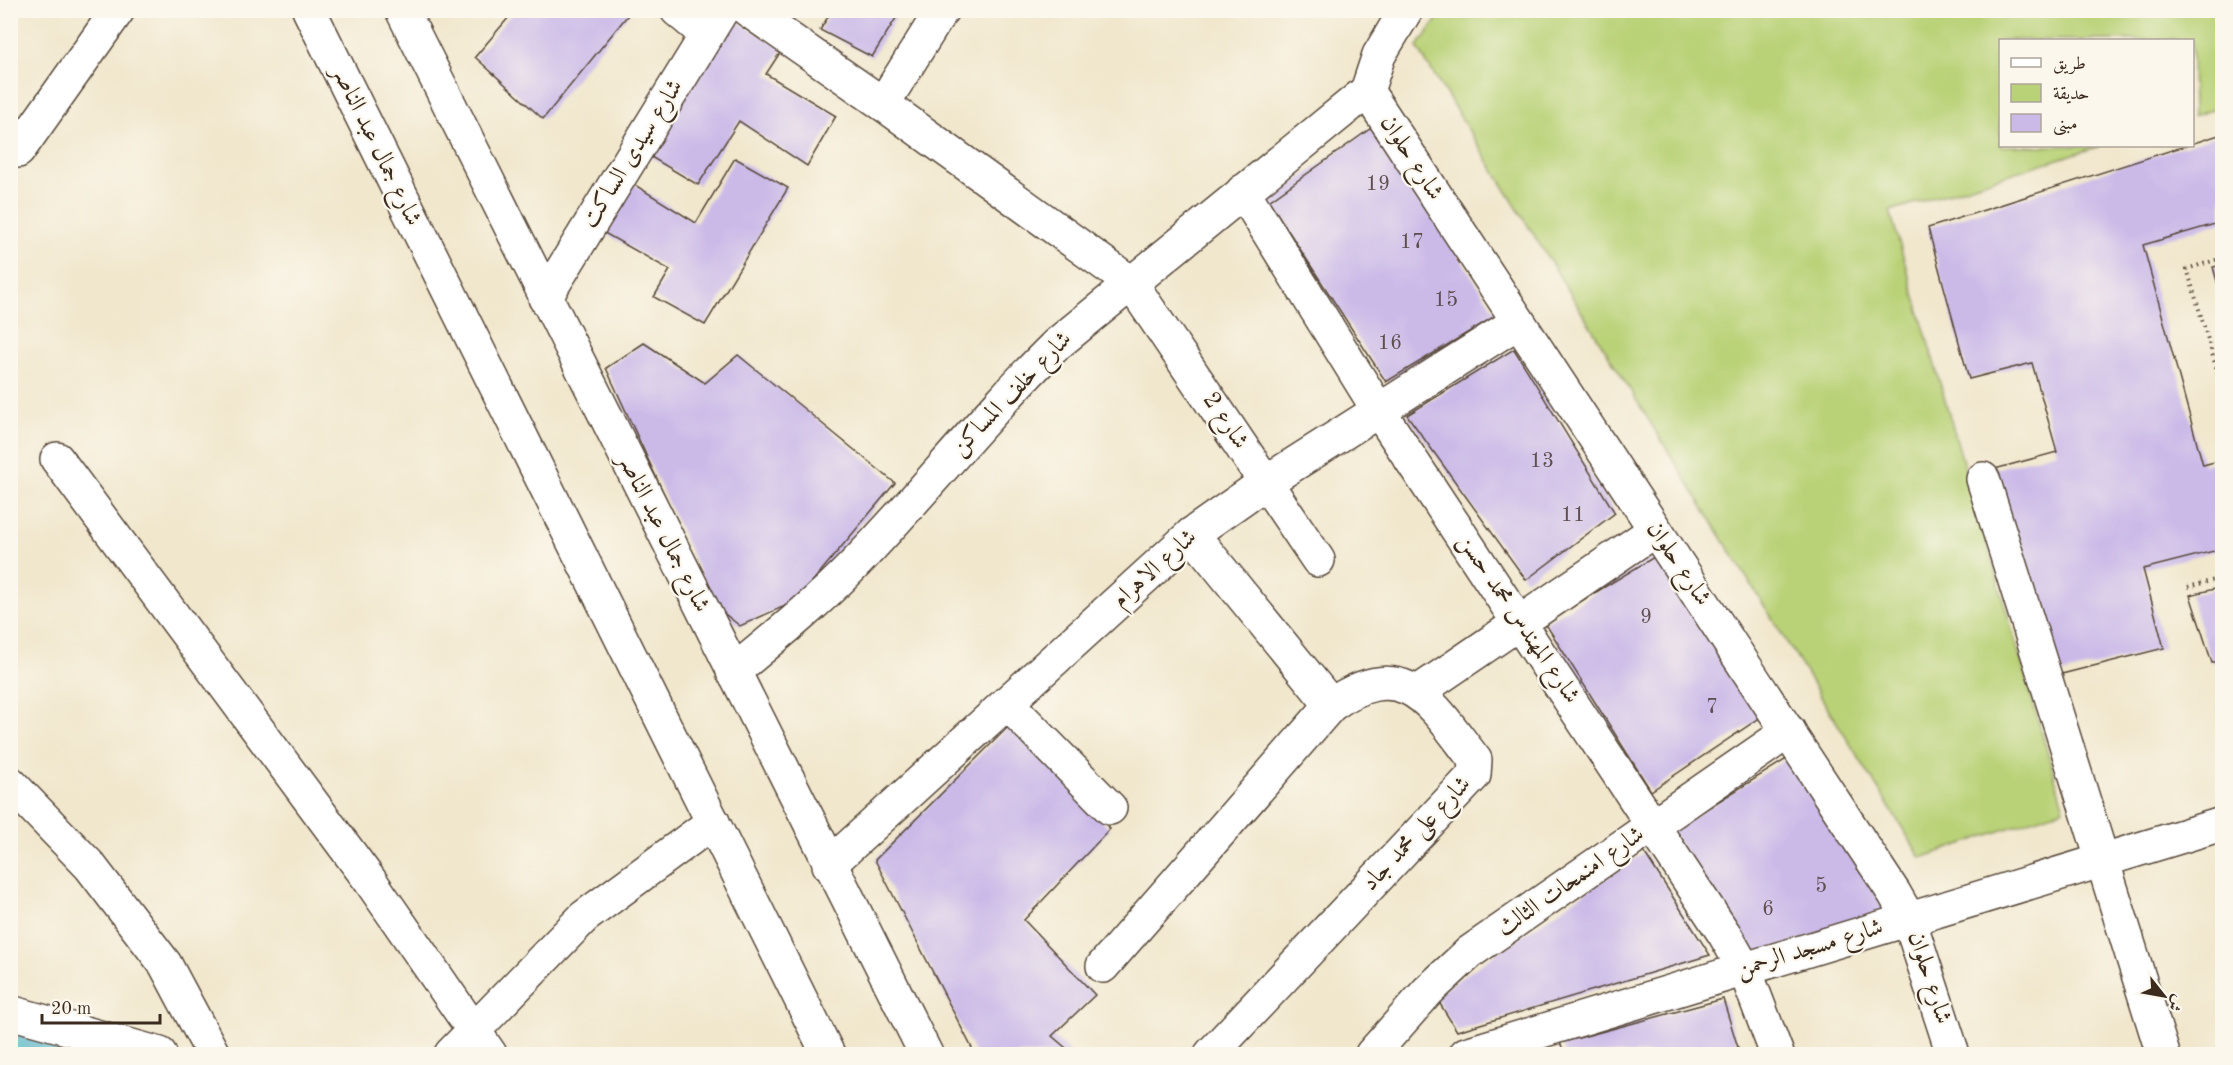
<svg xmlns="http://www.w3.org/2000/svg" width="2233" height="1065" font-family="'Old Standard TT',Amiri,serif">
<style>
.green{fill:#b9d277;stroke:#7a7e4a;stroke-width:1.5}
.lines{fill:none;stroke-linecap:round;stroke-linejoin:round}
.canal{stroke:#45adc5;stroke-width:40}
.building{fill:#cbbae8}
.minor-casing{stroke:#564638;stroke-width:36}
.major-casing{stroke:#564638;stroke-width:36}
.path{stroke:#564638;stroke-width:4;stroke-dasharray:1.5 4.5;stroke-linecap:butt}
.minor{stroke:#fff;stroke-width:33}
.major{stroke:#fff;stroke-width:33}
.labels{text-anchor:middle;dominant-baseline:central;stroke-width:4.5;stroke-linejoin:round;paint-order:stroke}
.number-label{font-size:21px;fill:#5f4e50}
.street-label{font-size:24px;fill:#3b2a1e;stroke:#fbf7ec}
</style>
<rect width="100%" height="100%" fill="#fbf7ec"/>
<filter id="ink" filterUnits="userSpaceOnUse"><feTurbulence type="fractalNoise" baseFrequency=".0167" numOctaves="2"/><feDisplacementMap in="SourceGraphic" scale="12" xChannelSelector="R" yChannelSelector="G"/><feConvolveMatrix kernelMatrix="1 2 1 2 8 2 1 2 1" color-interpolation-filters="sRGB"/></filter>
<filter id="wash" filterUnits="userSpaceOnUse"><feTurbulence type="fractalNoise" baseFrequency=".008" numOctaves="4" result="noise"/><feDisplacementMap in="SourceGraphic" scale="24" xChannelSelector="R" yChannelSelector="G"/><feGaussianBlur stdDeviation="1.35" result="paint"/><feColorMatrix in="noise" values="0 0 0 0 0 0 0 0 0 0 0 0 0 0 0 0 0 1.4 0 .05"/><feComposite in="paint" operator="in"/></filter>
<g filter="url(#wash)">
<rect width="100%" height="100%" fill="#f1e7cd"/>
<polygon class="green" points="1444,10 2222,11 2222,107 2193,116 2192,40 2000,40 2000,146 2100,146 1890,211 2064,809 1921,858 1417,47"/>
<g class="lines">
<polyline class="canal" points="10,1043 49,1054"/>
</g>
<g id="blocks">
<g class="building">
<polygon points="515,10 632,10 543,119 475,57"/>
<polygon points="832,10 901,10 872,57 820,30"/>
<polygon points="733,19 783,48 766,74 836,116 807,166 739,121 698,185 646,154"/>
<polygon points="1374,126 1497,315 1386,382 1269,201"/>
<polygon points="2222,134 2222,222 2143,245 2203,465 2222,460 2222,549 2143,569 2164,648 2046,678 1991,470 2057,452 2032,363 1969,379 1928,228"/>
<polygon points="735,158 788,188 705,325 654,297 670,270 599,230 627,180 696,223"/>
<polygon points="2222,265 2222,299 2213,267"/>
<polygon points="644,343 705,383 738,355 895,483 796,601 740,626 716,607 606,368"/>
<polygon points="1514,349 1615,513 1526,580 1407,415"/>
<polygon points="1659,554 1761,717 1651,791 1545,623"/>
<polygon points="2222,587 2222,660 2212,663 2190,595"/>
<polygon points="1011,724 1110,829 1024,920 1095,995 1052,1036 1073,1054 975,1054 875,860"/>
<polygon points="1788,758 1888,913 1750,956 1671,831"/>
<polygon points="1644,852 1710,955 1457,1031 1435,996"/>
<polygon points="1723,999 1740,1054 1566,1054 1560,1043"/>
</g>
</g>
</g>
<g filter="url(#ink)">
<use href="#blocks" fill-opacity="0" stroke="#564638" stroke-width="1.5"/>
<g class="lines">
<g class="minor-casing">
<g id="minor">
<polyline points="677,10 707,35"/>
<polyline points="748,10 883,104 1131,283 1318,560"/>
<polyline points="1367,91 1894,893 1909,919 1953,1054"/>
<polyline points="1367,91 1379,55 1406,10"/>
<polyline points="883,104 942,10"/>
<polyline points="10,144 18,151 118,10"/>
<polyline points="1243,191 1379,411 1725,935 1745,970 1777,1054"/>
<polyline points="545,298 722,10"/>
<polyline points="57,459 371,882 490,1054"/>
<polyline points="1983,479 2163,1054"/>
<polyline points="1192,534 1331,705"/>
<path d="M733 672C774 638 815 605 853 566 923 494 985 414 1057 344L1367 91"/>
<polyline points="1418,692 1655,530"/>
<polyline points="1007,703 1110,808"/>
<polyline points="10,783 90,866 165,964 213,1054"/>
<polyline points="829,865 1192,534 1266,482 1518,322"/>
<path d="M1103 966 1331 705C1406 652 1432 705 1475 760L1474 775 1211 1054"/>
<polyline points="10,1012 160,1054"/>
<polyline points="451,1054 584,917 713,822"/>
<polyline points="1372,1054 1428,991 1470,952 1789,731"/>
<polyline points="1466,1054 2222,824"/>
</g>
</g>
<g class="major-casing">
<g id="major">
<polyline points="309,10 828,1054"/>
<polyline points="402,10 926,1054"/>
</g>
</g>
<g class="path">
<polyline points="2222,258 2187,269 2222,387"/>
<polyline points="2188,587 2222,578"/>
</g>
<use href="#minor" class="minor"/>
<use href="#major" class="major"/>
</g>
</g>
<g class="labels">
<g class="number-label">
<text x="1378" y="184">19</text>
<text x="1412" y="242">17</text>
<text x="1446" y="300">15</text>
<text x="1390" y="343">16</text>
<text x="1542" y="461">13</text>
<text x="1573" y="515">11</text>
<text x="1646" y="617">9</text>
<text x="1712" y="707">7</text>
<text x="1821" y="886">5</text>
<text x="1768" y="909">6</text>
</g>
<g class="street-label">
<text transform="translate(376 146) rotate(64)">شارع جمال عبد الناصر</text>
<text transform="translate(633 154) rotate(-58)">شارع سيدى الساكت</text>
<text transform="translate(1411 158) rotate(57)">شارع حلوان</text>
<text transform="translate(1012 394) rotate(-46)">شارع خلف المساكن</text>
<text transform="translate(1225 421) rotate(56)">شارع 2</text>
<text transform="translate(663 533) rotate(63)">شارع جمال عبد الناصر</text>
<text transform="translate(1678 564) rotate(56)">شارع حلوان</text>
<text transform="translate(1155 569) rotate(-42)">شارع الاهرام</text>
<text transform="translate(1518 619) rotate(56)">شارع المهندس محمد حسن</text>
<text transform="translate(1417 834) rotate(-47)">شارع على محمد جاد</text>
<text transform="translate(1571 882) rotate(-35)">شارع امنمحات الثالث</text>
<text transform="translate(1810 949) rotate(-17)">شارع مسجد الرحمن</text>
<text transform="translate(1929 978) rotate(72)">شارع حلوان</text>
</g>
</g>
<rect width="2233" height="1065" fill="none" stroke="#fbf7ec" stroke-width="36"/>
<rect x="1999" y="39" width="195" height="108" fill="#fbf7ec" stroke="#aea59a" stroke-width="1.5"/>
<rect x="2011" y="58" width="30" height="9" fill="#ffffff" stroke="#aea59a" stroke-width="1.5"/>
<text x="2053" y="69" font-size="18" fill="#3b2a1e">طريق</text>
<rect x="2011" y="84" width="30" height="18" fill="#b9d277" stroke="#aea59a" stroke-width="1.5"/>
<text x="2053" y="99" font-size="18" fill="#3b2a1e">حديقة</text>
<rect x="2011" y="114" width="30" height="18" fill="#cbbae8" stroke="#aea59a" stroke-width="1.5"/>
<text x="2053" y="129" font-size="18" fill="#3b2a1e">مبنى</text>
<g transform="translate(2164 996) rotate(121)" stroke="#fbf7ec" stroke-width="4.5" paint-order="stroke">
<path d="M0-4.5L10 22L0 15L-10 22Z" fill="#3b2a1e"/>
<text y="-9" font-size="16" font-weight="bold" text-anchor="middle" fill="#3b2a1e">ش</text>
</g>
<path d="M42 1014v9h118v-9" fill="none" stroke="#3b2a1e" stroke-width="3"/>
<text x="51" y="1014" font-size="18" fill="#3b2a1e" stroke="#fbf7ec" stroke-width="4.5" paint-order="stroke">20 m</text>
</svg>
